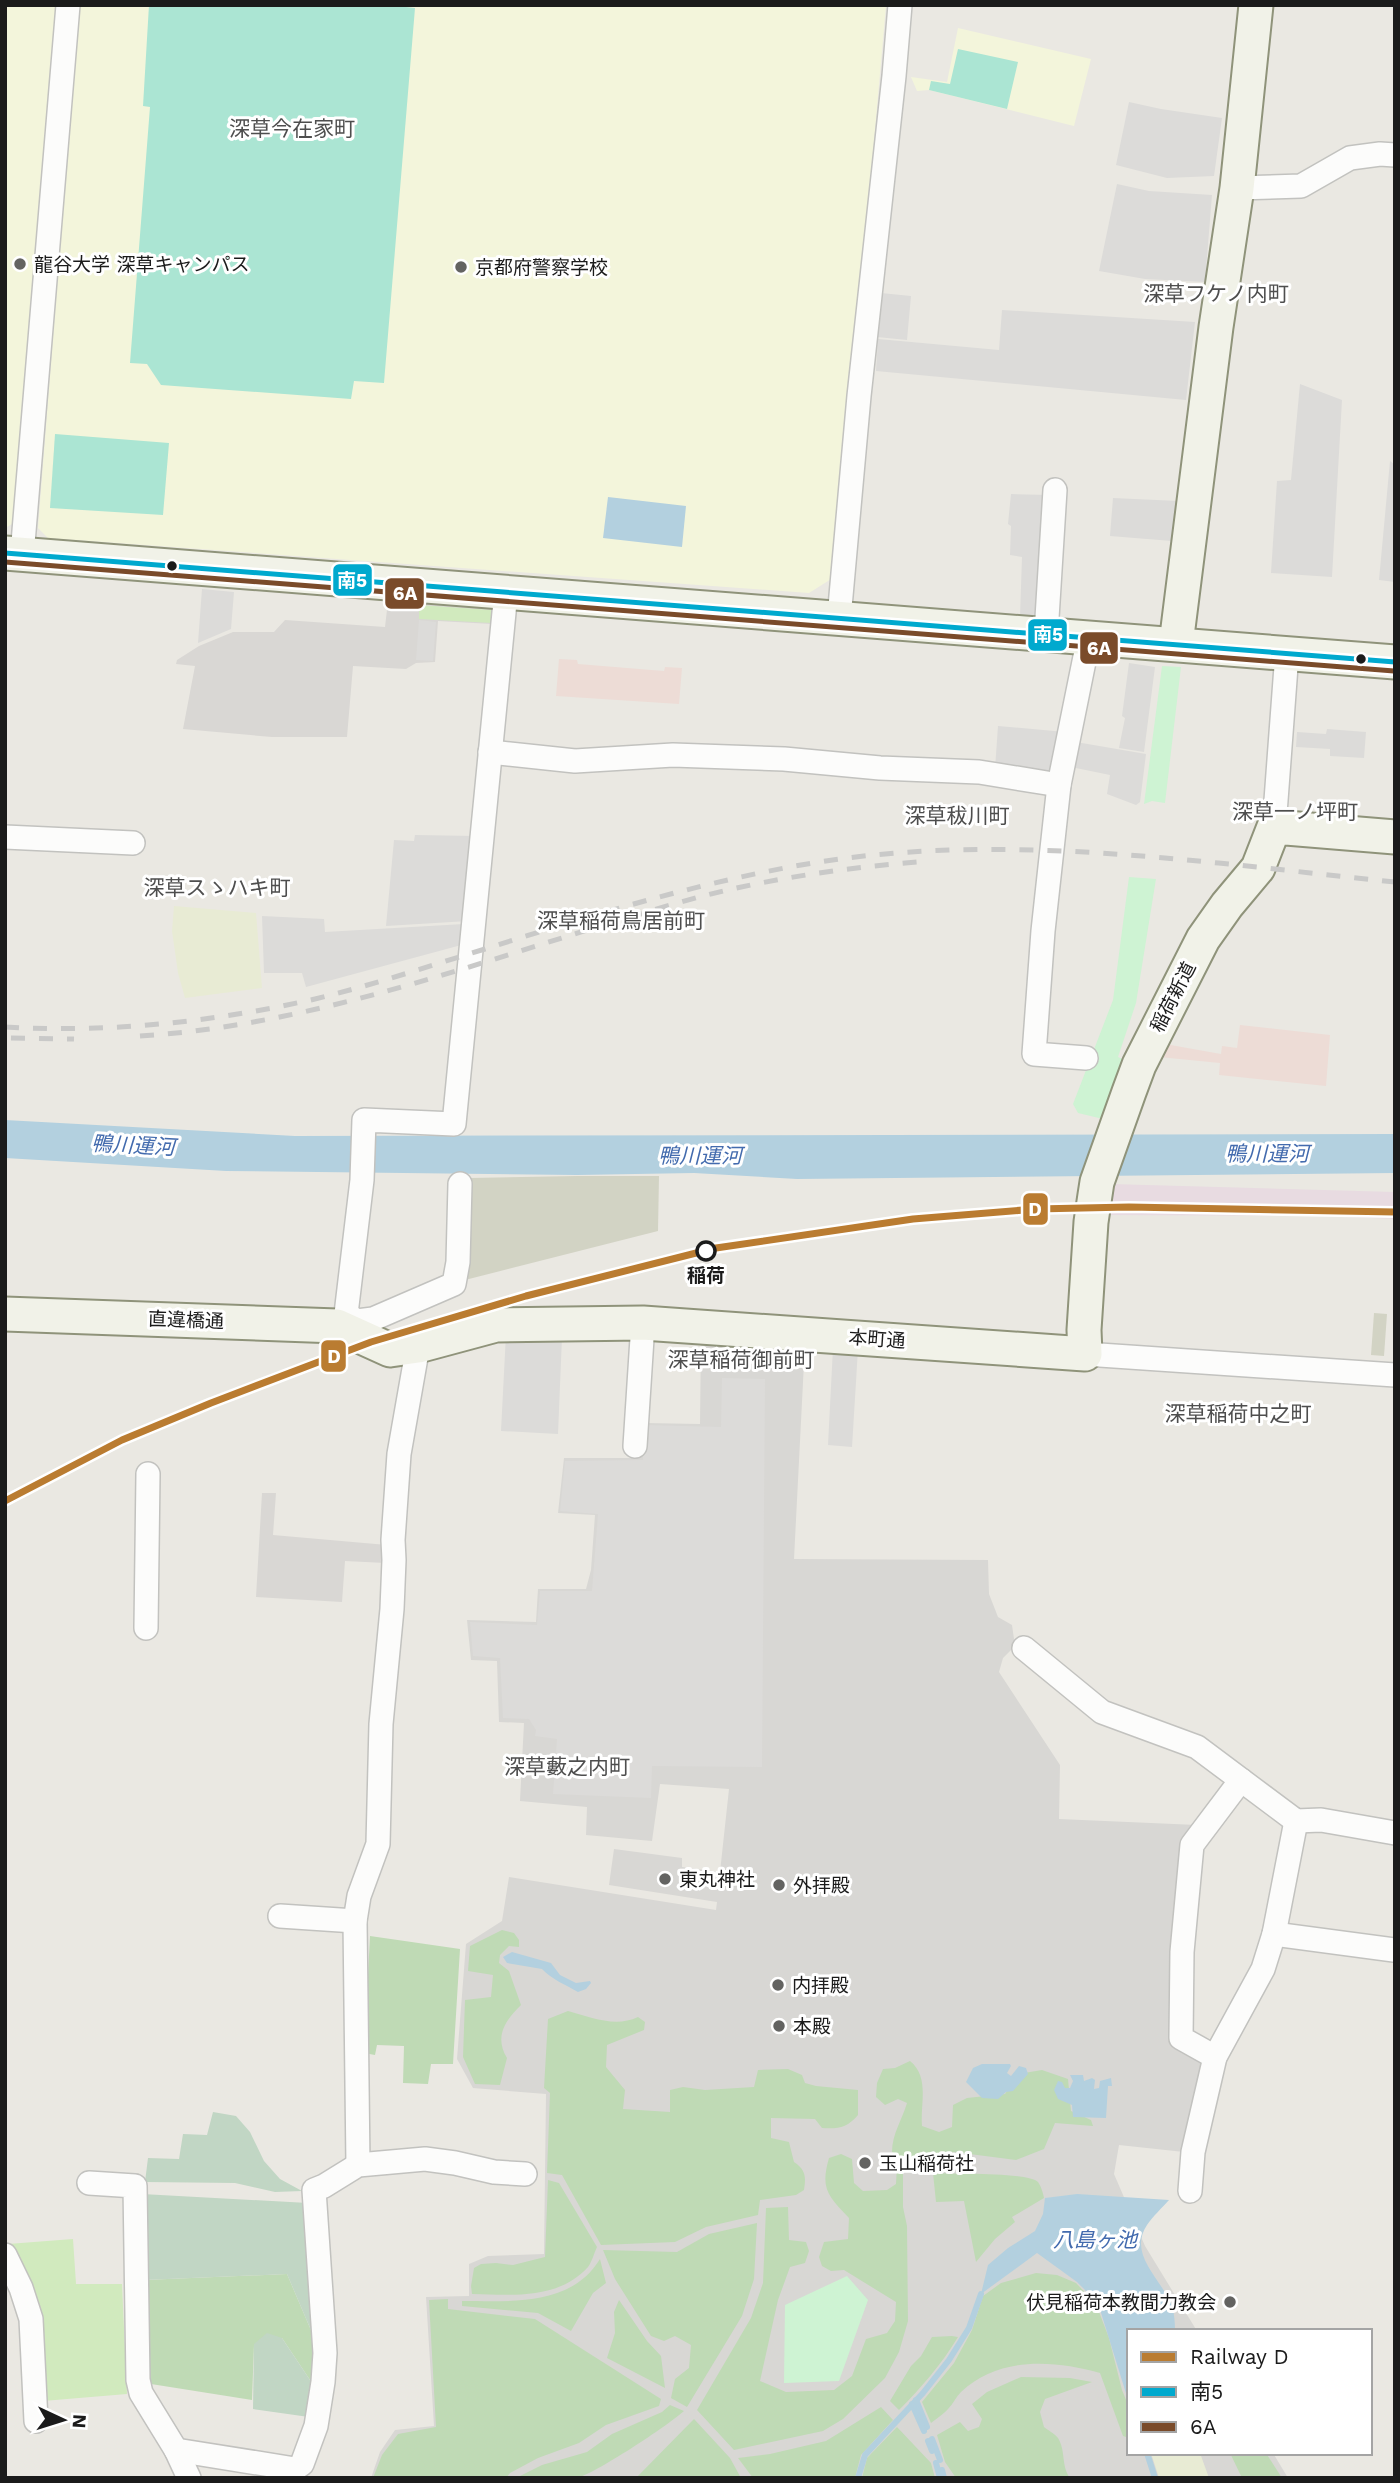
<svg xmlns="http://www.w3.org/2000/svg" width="1400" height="2483" font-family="'Work Sans','Noto Sans JP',sans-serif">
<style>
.residential{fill:#d9d7d4}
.commercial{fill:#eddcd6}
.industrial{fill:#e8dbe1}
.education{fill:#f3f5db}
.religious{fill:#d8d7d4}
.construction{fill:#d2d3c4}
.farmland{fill:#e8ebd4}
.grass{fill:#d1eabe}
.forest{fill:#bfdab5}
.cemetery{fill:#c1d6c4}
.park{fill:#cef3d3}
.pitch{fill:#abe5d3}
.parking{fill:#dcdbd9}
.water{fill:#b3d0df}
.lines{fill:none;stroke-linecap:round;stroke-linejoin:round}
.stream{stroke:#b3d0df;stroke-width:6}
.street-casing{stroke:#c2c2bf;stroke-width:26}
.secondary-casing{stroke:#8f937a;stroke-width:37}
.street{stroke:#fcfcfb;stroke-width:23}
.secondary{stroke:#f1f2e8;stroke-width:33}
.rail{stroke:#c9c9c8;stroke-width:5;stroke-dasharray:14 14;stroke-linecap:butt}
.bus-1-casing{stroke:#fff;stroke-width:10}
.bus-2-casing{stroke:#fff;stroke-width:10}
.bus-1{stroke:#00a9ce;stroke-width:5}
.bus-2{stroke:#7a4b2a;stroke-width:5}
.rail-1-casing{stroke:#fff;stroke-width:12}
.rail-1{stroke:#ba7c31;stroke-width:7}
.poi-dot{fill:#636361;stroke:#fff;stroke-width:2.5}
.bus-dot{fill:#1b1b1b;stroke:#fff;stroke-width:2.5}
.stop-dot{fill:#fff;stroke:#1b1b1b;stroke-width:3.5}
.labels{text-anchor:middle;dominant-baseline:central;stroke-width:6;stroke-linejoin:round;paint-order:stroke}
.poi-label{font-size:19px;fill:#1b1b1b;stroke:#fff;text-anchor:start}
.street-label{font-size:19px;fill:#1b1b1b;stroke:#fff}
.stop-label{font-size:19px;font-weight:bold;fill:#1b1b1b;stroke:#fff}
.neighbourhood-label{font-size:21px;fill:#4e4e4e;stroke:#fff}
.water-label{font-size:21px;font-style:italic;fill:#436bae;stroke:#fff}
.line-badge{stroke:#fff;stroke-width:2.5}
.badge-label{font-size:19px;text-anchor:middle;font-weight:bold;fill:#fff}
</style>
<rect width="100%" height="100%" fill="#eae8e2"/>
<g class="residential">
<polygon points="388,601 493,609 492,624 438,621 435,662 416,663 406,669 353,666 347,737 272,737 183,729 195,666 176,664 177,660 199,646 233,632 274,632 285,620 385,627"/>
<polygon points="262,1493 276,1493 273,1535 387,1545 386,1563 345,1561 342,1602 256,1597"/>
</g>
<g class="commercial">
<polygon points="559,659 577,660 578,664 664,671 665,667 682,668 679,704 556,696"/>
<polygon points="1240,1025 1330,1035 1326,1086 1219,1075 1220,1063 1159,1057 1165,1044 1221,1054 1222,1046 1237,1048"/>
</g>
<polygon class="industrial" points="1110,1184 1395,1192 1395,1219 1321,1216 1103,1215"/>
<g class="education">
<polygon points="5,5 57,5 14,523 5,528"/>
<polygon points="79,5 886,5 836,576 809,593 48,538 38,528"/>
<polygon points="958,28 1091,59 1074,126 929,90 917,91 911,77 947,82"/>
</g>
<polygon class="religious" points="701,1338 805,1343 794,1559 988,1560 989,1594 998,1617 1012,1625 1015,1646 1003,1658 999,1672 1060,1765 1059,1819 1197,1825 1174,2041 1203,2060 1184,2152 1119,2145 1114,2174 1145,2246 1197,2331 1129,2331 1129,2453 1273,2453 1288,2478 371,2478 380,2452 395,2430 434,2426 426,2297 469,2296 469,2264 488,2256 544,2254 546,2094 473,2088 457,2059 466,1944 502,1921 509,1877 716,1910 717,1902 609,1885 614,1849 682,1858 682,1867 720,1872 729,1789 660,1784 652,1841 586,1835 587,1807 520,1801 524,1723 499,1722 497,1661 471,1660 467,1620 536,1622 538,1589 586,1589 591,1570 595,1515 558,1513 564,1458 640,1458 644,1423 700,1424"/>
<g class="construction">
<polygon points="577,1176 659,1176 658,1231 461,1281 470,1178"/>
<polygon points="1374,1313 1387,1314 1384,1356 1371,1355"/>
</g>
<g class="farmland">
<polygon points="174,906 256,913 262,988 185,998 178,973 172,931"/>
<polygon points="1151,2453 1200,2453 1209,2478 1159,2478"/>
</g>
<g class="grass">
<polygon points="419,605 492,610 492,623 419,619"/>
<polygon points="73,2239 76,2284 122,2284 127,2394 43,2401 41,2318 8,2244"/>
</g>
<g class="forest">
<path d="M502 1930 514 1933 519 1940V1947L509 1946 500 1955 499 1963 509 1971 521 2005C505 2021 494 2036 507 2058L500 2085 475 2084 463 2057 465 2000 491 1997 493 1975 468 1971 470 1946Z"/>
<polygon points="370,1936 460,1949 453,2064 431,2064 428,2084 403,2083 404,2046 377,2045 375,2055 364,2053"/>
<path d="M568 2011C591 2017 615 2028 638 2017L645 2022 644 2030 607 2045 606 2067 625 2090 623 2109 670 2112V2090L683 2087 705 2090 754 2087 758 2070 788 2069 802 2075 805 2083 816 2086 858 2090V2115C847 2128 838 2129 822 2128L815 2119 771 2118V2138L789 2142 794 2162C806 2170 806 2177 804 2190L796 2195 760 2200 758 2215 706 2227 675 2242 601 2245 562 2175 547 2173 550 2093 544 2088 548 2019Z"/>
<path d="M910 2061C930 2077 920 2104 922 2126L939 2132 952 2127 953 2105 967 2098 1005 2094 1018 2074 1042 2070 1068 2079 1071 2111 1091 2120 1093 2126 1055 2123 1044 2149 1016 2160 954 2152 935 2158 901 2156 892 2152C892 2134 902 2120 907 2103L898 2099 885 2105 876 2097 877 2083 883 2069 895 2068Z"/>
<path d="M841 2154 852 2159 854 2183 863 2191 887 2190 896 2184 897 2165 903 2169V2207L907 2226 908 2321 899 2352 885 2378 843 2419 823 2431 734 2450 697 2410 751 2318 763 2283 766 2208 788 2207 789 2240 806 2242 809 2251 805 2263 790 2267 778 2300 760 2381 786 2392 834 2390 852 2376 866 2339 887 2333 895 2321 896 2302 844 2270 831 2271 822 2266 819 2257 824 2242 848 2239 849 2218C828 2196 820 2189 829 2158Z"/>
<path d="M933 2173C950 2174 1029 2172 1038 2182 1041 2186 1043 2193 1044 2198L1012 2217 1015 2222 995 2239 976 2262 964 2201 936 2202Z"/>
<path d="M548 2180 559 2183 597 2247C594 2253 592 2262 588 2267 558 2300 512 2295 472 2294L471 2286 474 2268 481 2264 496 2263 513 2265 545 2257Z"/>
<polygon points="757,2223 754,2279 742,2316 687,2407 671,2398 675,2379 689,2368 691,2345 675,2336 664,2341 651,2336 615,2279 603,2250 677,2252 709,2234"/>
<path d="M600 2259 606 2283 593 2293 571 2331 538 2313 462 2306V2301C510 2301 571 2307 600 2259Z"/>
<path d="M1036 2273 1057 2275 1076 2283 1096 2304 1109 2338 1122 2390 1129 2407V2438L1123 2436 1100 2373C1054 2360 999 2356 961 2392 956 2397 953 2404 948 2409 944 2414 937 2418 931 2423L922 2402 954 2363 972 2330 983 2296 1001 2283Z"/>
<polygon points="287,2274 316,2342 314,2386 282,2338 254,2345 252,2400 151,2384 144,2280"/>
<polygon points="448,2299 448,2309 535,2319 661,2399 659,2406 606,2425 579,2443 538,2458 510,2473 506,2478 373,2478 382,2455 398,2434 436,2427 429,2300"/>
<polygon points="619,2300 647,2341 661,2356 665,2388 607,2358 615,2333 614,2312"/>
<path d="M952 2336 958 2337C941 2365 921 2388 899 2410L890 2401 911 2366 921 2356 932 2337Z"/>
<path d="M1021 2377 1070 2378 1092 2382 1045 2399 1040 2412 1044 2427C1048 2430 1055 2434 1058 2438 1066 2451 1061 2466 1070 2478H956L945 2462 937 2435 960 2422 968 2431 979 2427 982 2419 972 2404 987 2392Z"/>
<path d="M670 2405 684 2411C670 2424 592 2476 576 2478 557 2480 535 2478 516 2478L542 2465 587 2452 612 2434 662 2412Z"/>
<polygon points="881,2407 893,2420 861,2455 855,2478 753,2478 738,2458 770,2454 826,2441"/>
<polygon points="694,2419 730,2458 741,2478 636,2478"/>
<polygon points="897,2427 931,2463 935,2478 862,2478 867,2458"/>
<polygon points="1230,2453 1266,2453 1282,2478 1242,2478"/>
</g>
<g class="cemetery">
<polygon points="213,2112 236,2116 250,2132 264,2161 280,2179 302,2191 275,2192 235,2183 145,2182 148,2158 179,2159 183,2134 207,2135"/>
<polygon points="142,2194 308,2203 316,2342 287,2274 144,2280"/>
<polygon points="267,2333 282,2338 314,2386 309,2417 253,2409 254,2344"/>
</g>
<g class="park">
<polygon points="1162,666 1181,667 1165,803 1152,801 1144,804"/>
<polygon points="1129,877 1156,879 1136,1003 1118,1057 1127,1061 1103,1119 1078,1113 1073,1104 1113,1000"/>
<polygon points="847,2276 868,2300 839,2381 784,2383 785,2305"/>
</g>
<g class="pitch">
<polygon points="149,5 388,5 415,8 384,383 354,381 351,399 161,385 147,364 130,363 150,107 143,106"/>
<polygon points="958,49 1018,62 1007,109 929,90 931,81 950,84"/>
<polygon points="55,434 169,443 163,515 50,508"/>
</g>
<g class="parking">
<polygon points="1129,102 1161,109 1222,118 1214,176 1167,178 1116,165"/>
<polygon points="1117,184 1149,191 1212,195 1205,282 1145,279 1099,271"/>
<polygon points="881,293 911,296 907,340 877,337"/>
<polygon points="1002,310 1195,322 1186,400 876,371 878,339 999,350"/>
<polygon points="1300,384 1342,400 1332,577 1271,573 1277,481 1291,480"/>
<polygon points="1390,461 1395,465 1395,582 1379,580"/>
<polygon points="1011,494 1049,495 1044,619 1020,617 1022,557 1010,555 1011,526 1008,524"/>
<polygon points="1113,498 1178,501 1172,541 1110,536"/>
<polygon points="202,589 234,592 231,629 198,643"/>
<polygon points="419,620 436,622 433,661 416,660"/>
<polygon points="1129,663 1155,667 1144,752 1119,748 1125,718 1122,716"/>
<polygon points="998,726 1065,732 1057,774 995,769"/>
<polygon points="1327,729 1366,732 1364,758 1330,756 1330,749 1296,747 1297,732 1326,734"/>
<polygon points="1076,742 1146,754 1140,802 1136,805 1107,794 1110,775 1071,767"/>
<polygon points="415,835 476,836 468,921 386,926 394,840 414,841"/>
<polygon points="262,916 324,919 325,932 464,924 465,944 306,987 302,973 264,973"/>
<polygon points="506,1334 562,1337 558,1434 501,1431"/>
<polygon points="833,1348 858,1349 852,1447 828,1445"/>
<polygon points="722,1378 765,1379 762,1767 652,1766 651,1798 553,1794 557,1739 535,1736 536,1730 529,1719 503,1718 500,1658 473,1656 470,1622 537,1625 540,1591 592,1591 598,1514 560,1511 565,1461 643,1460 645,1425 721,1427"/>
</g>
<g class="water">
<polygon points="608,497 686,506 682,547 603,538"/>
<polygon points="5,1120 295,1136 1395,1134 1395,1173 797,1179 694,1173 577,1175 226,1171 5,1158"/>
<path d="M512 1952 551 1963 560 1975 576 1983 590 1981 591 1983 586 1989 578 1992C566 1985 551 1979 542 1969L507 1963 503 1957Z"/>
<polygon points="982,2064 1010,2064 1011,2066 1007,2073 1011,2076 1019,2066 1026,2068 1028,2074 1013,2091 1006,2092 998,2099 982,2098 966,2082 973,2068"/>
<polygon points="1070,2075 1083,2075 1084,2081 1092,2078 1095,2080 1094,2089 1099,2088 1100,2081 1111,2078 1112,2086 1108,2086 1106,2118 1073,2117 1072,2105 1058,2099 1054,2090 1058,2081 1062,2082 1065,2088 1070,2088 1073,2081"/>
<path d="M1077 2194 1169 2200C1162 2208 1153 2216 1147 2225 1129 2252 1156 2275 1169 2299 1174 2308 1175 2320 1175 2331H1129V2403L1098 2303 1077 2282 1037 2253 981 2294 988 2265 1008 2248 1035 2231 1043 2214 1045 2198Z"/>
</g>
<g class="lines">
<g class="stream">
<polyline points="916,2400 927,2427"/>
<polyline points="912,2404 924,2431"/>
<polyline points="932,2439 940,2460"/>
<polyline points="928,2441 932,2451"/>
<polyline points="1147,2453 1155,2478"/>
<polyline points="936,2463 940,2478"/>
<polyline points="942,2470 944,2478"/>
<polyline points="858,2478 865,2455 923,2393 949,2360 969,2328 981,2294"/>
</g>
<g class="street-casing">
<g id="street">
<polyline points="1237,188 1301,186 1350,158 1380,154 1395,155"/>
<polyline points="22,555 68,5"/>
<polyline points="839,618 859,396 894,76 900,5"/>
<polyline points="1046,634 1055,490"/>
<polyline points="490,752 575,761 673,755 784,759 880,768 979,772 1059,785"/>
<polyline points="1274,827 1287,653"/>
<polyline points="5,837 133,843"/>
<polyline points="1086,1058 1034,1054 1043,931 1059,785 1089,637"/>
<polyline points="346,1314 357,1321 373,1319 454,1284 458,1262 460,1184"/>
<polyline points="337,1326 346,1314 362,1180 364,1120 454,1124 506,592"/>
<polyline points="1085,1354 1395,1375"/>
<polyline points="635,1446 643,1323"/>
<polyline points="146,1628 148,1474"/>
<polyline points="1024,1648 1102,1712 1197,1747 1296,1821 1321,1820 1395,1833"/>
<polyline points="280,1916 355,1921"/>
<polyline points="1274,1934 1394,1950"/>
<polyline points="1215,2057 1181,2038 1182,1952 1192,1845 1241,1780"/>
<polyline points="358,2165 355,1921 359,1896 378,1844 381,1724 392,1609 394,1560 393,1540 399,1454 418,1346"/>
<polyline points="89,2183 135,2186 138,2380 141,2393 176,2450 189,2478"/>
<polyline points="1190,2191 1193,2152 1215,2057 1263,1969 1274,1934 1296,1821"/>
<polyline points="5,2255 21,2288 31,2319 36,2421"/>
<polyline points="176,2450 295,2469 302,2464 316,2426 323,2382 325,2353 314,2190 324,2186 358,2165 425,2159 455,2163 494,2172 525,2174"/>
</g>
</g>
<g class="secondary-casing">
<g id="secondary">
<polyline points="5,553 1395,662"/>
<polyline points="1176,644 1216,327 1237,188 1256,5"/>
<polyline points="5,1314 337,1326 390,1350 418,1346 496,1325 643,1323 1085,1354 1084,1330 1091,1222 1095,1195 1097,1182 1129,1092 1139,1065 1203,939 1227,905 1258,868 1274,827 1395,837"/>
</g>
</g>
<use href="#street" class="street"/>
<use href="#secondary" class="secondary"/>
<g class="rail">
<path d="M5 1027C109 1033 214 1022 315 999 373 985 429 966 485 949 589 916 694 884 801 865 998 830 1198 862 1395 882"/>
<path d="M140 1036C335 1024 517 946 703 896 773 878 845 868 917 862"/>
<polyline points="11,1038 74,1039"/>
</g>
<g class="bus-1-casing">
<polyline id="bus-1" points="5,553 1395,662"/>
</g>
<g class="bus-2-casing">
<polyline id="bus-2" points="5,562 1394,671"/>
</g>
<use href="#bus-1" class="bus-1"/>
<use href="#bus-2" class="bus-2"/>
<g class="rail-1-casing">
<polyline id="rail-1" points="5,1501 122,1440 211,1403 371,1342 526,1296 716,1248 913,1219 1036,1209 1129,1207 1395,1212"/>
</g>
<use href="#rail-1" class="rail-1"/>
</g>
<g class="poi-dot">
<circle cx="20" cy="264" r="7"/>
<circle cx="461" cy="267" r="7"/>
<circle cx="665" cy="1879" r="7"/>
<circle cx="779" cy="1885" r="7"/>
<circle cx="778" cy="1985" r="7"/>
<circle cx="779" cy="2026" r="7"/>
<circle cx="865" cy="2163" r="7"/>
<circle cx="1230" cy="2302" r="7"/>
</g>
<g class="bus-dot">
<circle cx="172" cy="566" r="6"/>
<circle cx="1361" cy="659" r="6"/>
</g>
<circle class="stop-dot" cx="706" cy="1251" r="9"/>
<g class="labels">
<g class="poi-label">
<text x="34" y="264">龍谷大学 深草キャンパス</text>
<text x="475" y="267">京都府警察学校</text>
<text x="679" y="1879">東丸神社</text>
<text x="793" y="1885">外拝殿</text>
<text x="792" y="1985">内拝殿</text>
<text x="793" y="2026">本殿</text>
<text x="879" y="2163">玉山稲荷社</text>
<text x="1216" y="2302" text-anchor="end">伏見稲荷本教間力教会</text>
</g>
<g class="street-label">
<text transform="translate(1173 997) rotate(-63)">稲荷新道</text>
<text transform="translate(186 1320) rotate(2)">直違橋通</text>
<text transform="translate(877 1339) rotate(4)">本町通</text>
</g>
<g class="stop-label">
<text x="706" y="1275">稲荷</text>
</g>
<g class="neighbourhood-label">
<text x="292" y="128">深草今在家町</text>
<text x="1216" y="293">深草フケノ内町</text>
<text x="1295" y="811">深草一ノ坪町</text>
<text x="957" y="815">深草秡川町</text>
<text x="217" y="887">深草スゝハキ町</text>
<text x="621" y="920">深草稲荷鳥居前町</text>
<text x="741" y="1359">深草稲荷御前町</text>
<text x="1238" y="1413">深草稲荷中之町</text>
<text x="567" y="1766">深草藪之内町</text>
</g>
<g class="water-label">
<text transform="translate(133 1145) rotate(3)">鴨川運河</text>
<text x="1267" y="1153">鴨川運河</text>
<text x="700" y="1155">鴨川運河</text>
<text x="1095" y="2239">八島ヶ池</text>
</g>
</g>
<g class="line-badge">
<rect x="332" y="563" width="41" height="34" rx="7" fill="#00a9ce"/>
<rect x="384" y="577" width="41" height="33" rx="7" fill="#7a4b2a"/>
<rect x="1027" y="618" width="41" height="34" rx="7" fill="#00a9ce"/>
<rect x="1079" y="631" width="40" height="34" rx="7" fill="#7a4b2a"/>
<rect x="1022" y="1192" width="27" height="34" rx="7" fill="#ba7c31"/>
<rect x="320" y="1339" width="27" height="34" rx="7" fill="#ba7c31"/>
</g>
<g class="badge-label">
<text x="352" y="587">南5</text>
<text x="405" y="600">6A</text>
<text x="1048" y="641">南5</text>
<text x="1099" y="655">6A</text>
<text x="1035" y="1216">D</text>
<text x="334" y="1363">D</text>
</g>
<rect width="1400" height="2483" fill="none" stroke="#1b1b1b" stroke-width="14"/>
<rect x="1127" y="2329" width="245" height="126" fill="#ffffff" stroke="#a4a4a4" stroke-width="2"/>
<rect x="1141" y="2352" width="35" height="10" fill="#ba7c31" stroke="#a4a4a4" stroke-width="2"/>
<text x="1190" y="2364" font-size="21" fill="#1b1b1b">Railway D</text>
<rect x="1141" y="2387" width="35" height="10" fill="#00a9ce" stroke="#a4a4a4" stroke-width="2"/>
<text x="1190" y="2399" font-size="21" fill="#1b1b1b">南5</text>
<rect x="1141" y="2422" width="35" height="10" fill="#7a4b2a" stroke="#a4a4a4" stroke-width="2"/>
<text x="1190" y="2434" font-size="21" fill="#1b1b1b">6A</text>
<g transform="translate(63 2420) rotate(94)" stroke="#ffffff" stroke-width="5" paint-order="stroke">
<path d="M0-5L12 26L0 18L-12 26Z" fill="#1b1b1b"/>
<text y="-10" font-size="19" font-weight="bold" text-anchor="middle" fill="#1b1b1b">N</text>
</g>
</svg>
